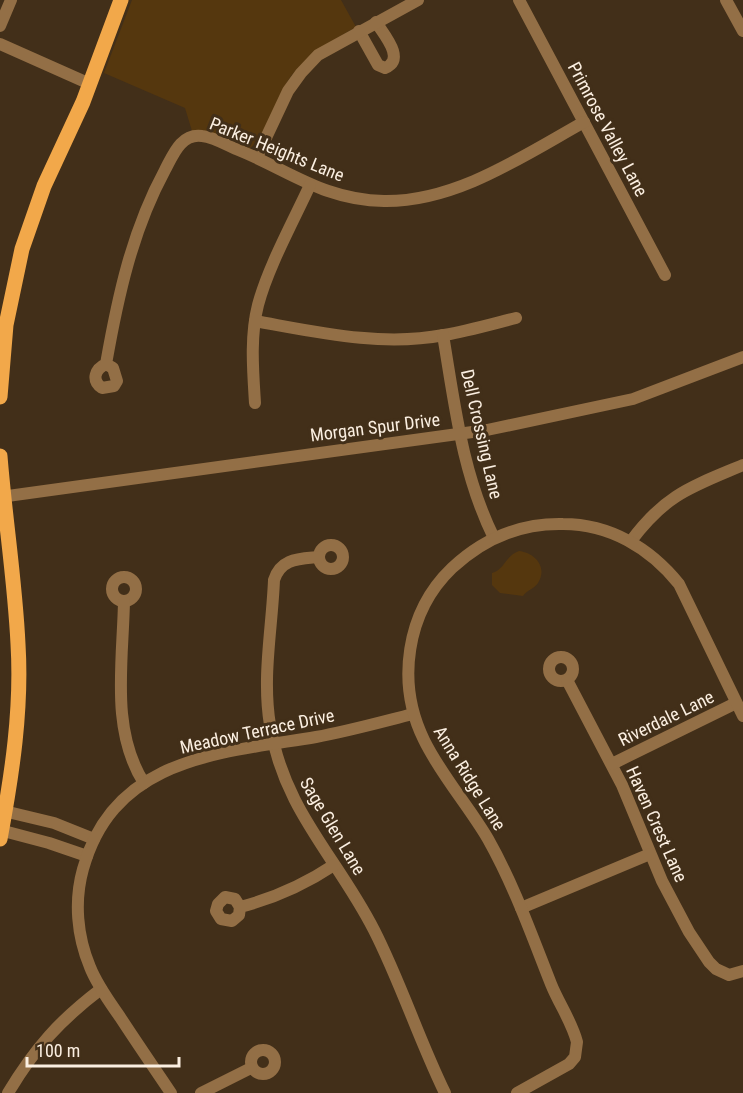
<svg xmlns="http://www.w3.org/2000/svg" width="743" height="1093" font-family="'Roboto Condensed',sans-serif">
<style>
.green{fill:#55370e}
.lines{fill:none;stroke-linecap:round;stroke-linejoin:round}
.minor{stroke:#936f46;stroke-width:12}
.major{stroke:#f2a84a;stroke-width:15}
.labels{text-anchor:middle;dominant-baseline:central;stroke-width:6;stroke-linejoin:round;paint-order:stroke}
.street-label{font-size:18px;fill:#fbefe1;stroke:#422f19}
</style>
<rect width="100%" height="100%" fill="#422f19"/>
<g class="green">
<path d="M132 0H341L356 27C331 41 306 55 289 79 278 95 264 139 250 148H244L210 132 192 131 185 108 104 73Z"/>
<path d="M519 551C535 553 548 567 538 583 534 589 527 590 523 596L500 593 492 585V573C504 570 506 555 519 551Z"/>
</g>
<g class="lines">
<g class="minor">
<polyline points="519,0 665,275"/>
<polyline points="726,0 743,31"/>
<polyline points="0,26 11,0"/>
<path d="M359 31 378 65 385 68C406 59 384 35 376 22"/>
<polyline points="0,44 90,84"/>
<polyline points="257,157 288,91 301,73 318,55 418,0"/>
<path d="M255 321C317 332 381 347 444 335 468 331 492 324 516 318"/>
<path d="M443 335C455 406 462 473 494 538"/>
<path d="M106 364 113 368 117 381 114 386 102 388C91 380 95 369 106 364 118 296 132 231 165 170 173 155 181 133 202 136 213 137 225 144 236 149 289 170 323 200 384 201 456 202 523 156 584 122"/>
<path d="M255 403C253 371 250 336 258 305 268 267 293 222 310 185"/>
<polyline points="0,497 487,430 633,399 743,357"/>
<path d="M631 541C666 494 691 487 743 465"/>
<circle cx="331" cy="557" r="12"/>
<path d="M319 557C299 559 281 558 274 580 272 629 262 677 270 725 284 811 337 857 374 930 401 983 419 1040 445 1093"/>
<circle cx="124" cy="589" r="12"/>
<path d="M124 601C123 661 110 730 144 783"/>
<circle cx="561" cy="669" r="12"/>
<polyline points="567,680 622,785 662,881 689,932 709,962 716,969 729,975 743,971"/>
<polyline points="612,764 736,703"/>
<polyline points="0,810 54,823 94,839"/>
<polyline points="0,830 49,843 87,856"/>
<path d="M240 907 235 899 225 897 218 904 216 911 221 919 232 921 239 915 240 907C275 898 304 885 334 865"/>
<polyline points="521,908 650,854"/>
<circle cx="263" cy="1062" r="12"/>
<path d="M8 1093C35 1048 59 1021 101 989"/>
<path d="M171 1093C154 1068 137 1043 120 1017 109 1001 97 985 90 967 77 936 74 901 83 869 114 757 220 753 316 737 349 731 381 722 413 714"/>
<polyline points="201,1093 251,1068"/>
<path d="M517 1093 569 1064 575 1057 577 1042C572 1022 559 1004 551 984 532 936 514 885 488 839 468 805 441 775 424 740 396 683 406 612 452 568 483 539 520 523 563 524 610 524 650 548 679 584L743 716"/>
</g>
<g class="major">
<polyline points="0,397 6,325 22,249 44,186 83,102 121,0"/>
<path d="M0 456C5 519 15 581 18 644 22 709 12 775 0 839"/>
</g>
</g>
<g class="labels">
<g class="street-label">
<text transform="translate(608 129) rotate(62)">Primrose Valley Lane</text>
<text transform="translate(277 149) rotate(22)">Parker Heights Lane</text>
<text transform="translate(375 427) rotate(-7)">Morgan Spur Drive</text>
<text transform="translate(482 434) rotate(77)">Dell Crossing Lane</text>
<text transform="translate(666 718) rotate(-26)">Riverdale Lane</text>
<text transform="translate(257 731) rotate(-12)">Meadow Terrace Drive</text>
<text transform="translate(470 778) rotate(58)">Anna Ridge Lane</text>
<text transform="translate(657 824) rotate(66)">Haven Crest Lane</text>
<text transform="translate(333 826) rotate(59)">Sage Glen Lane</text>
</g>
</g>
<path d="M27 1057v9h152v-9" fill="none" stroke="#fbefe1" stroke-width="3"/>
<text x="36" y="1057" font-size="18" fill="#fbefe1" stroke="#422f19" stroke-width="4.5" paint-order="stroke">100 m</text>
</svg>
